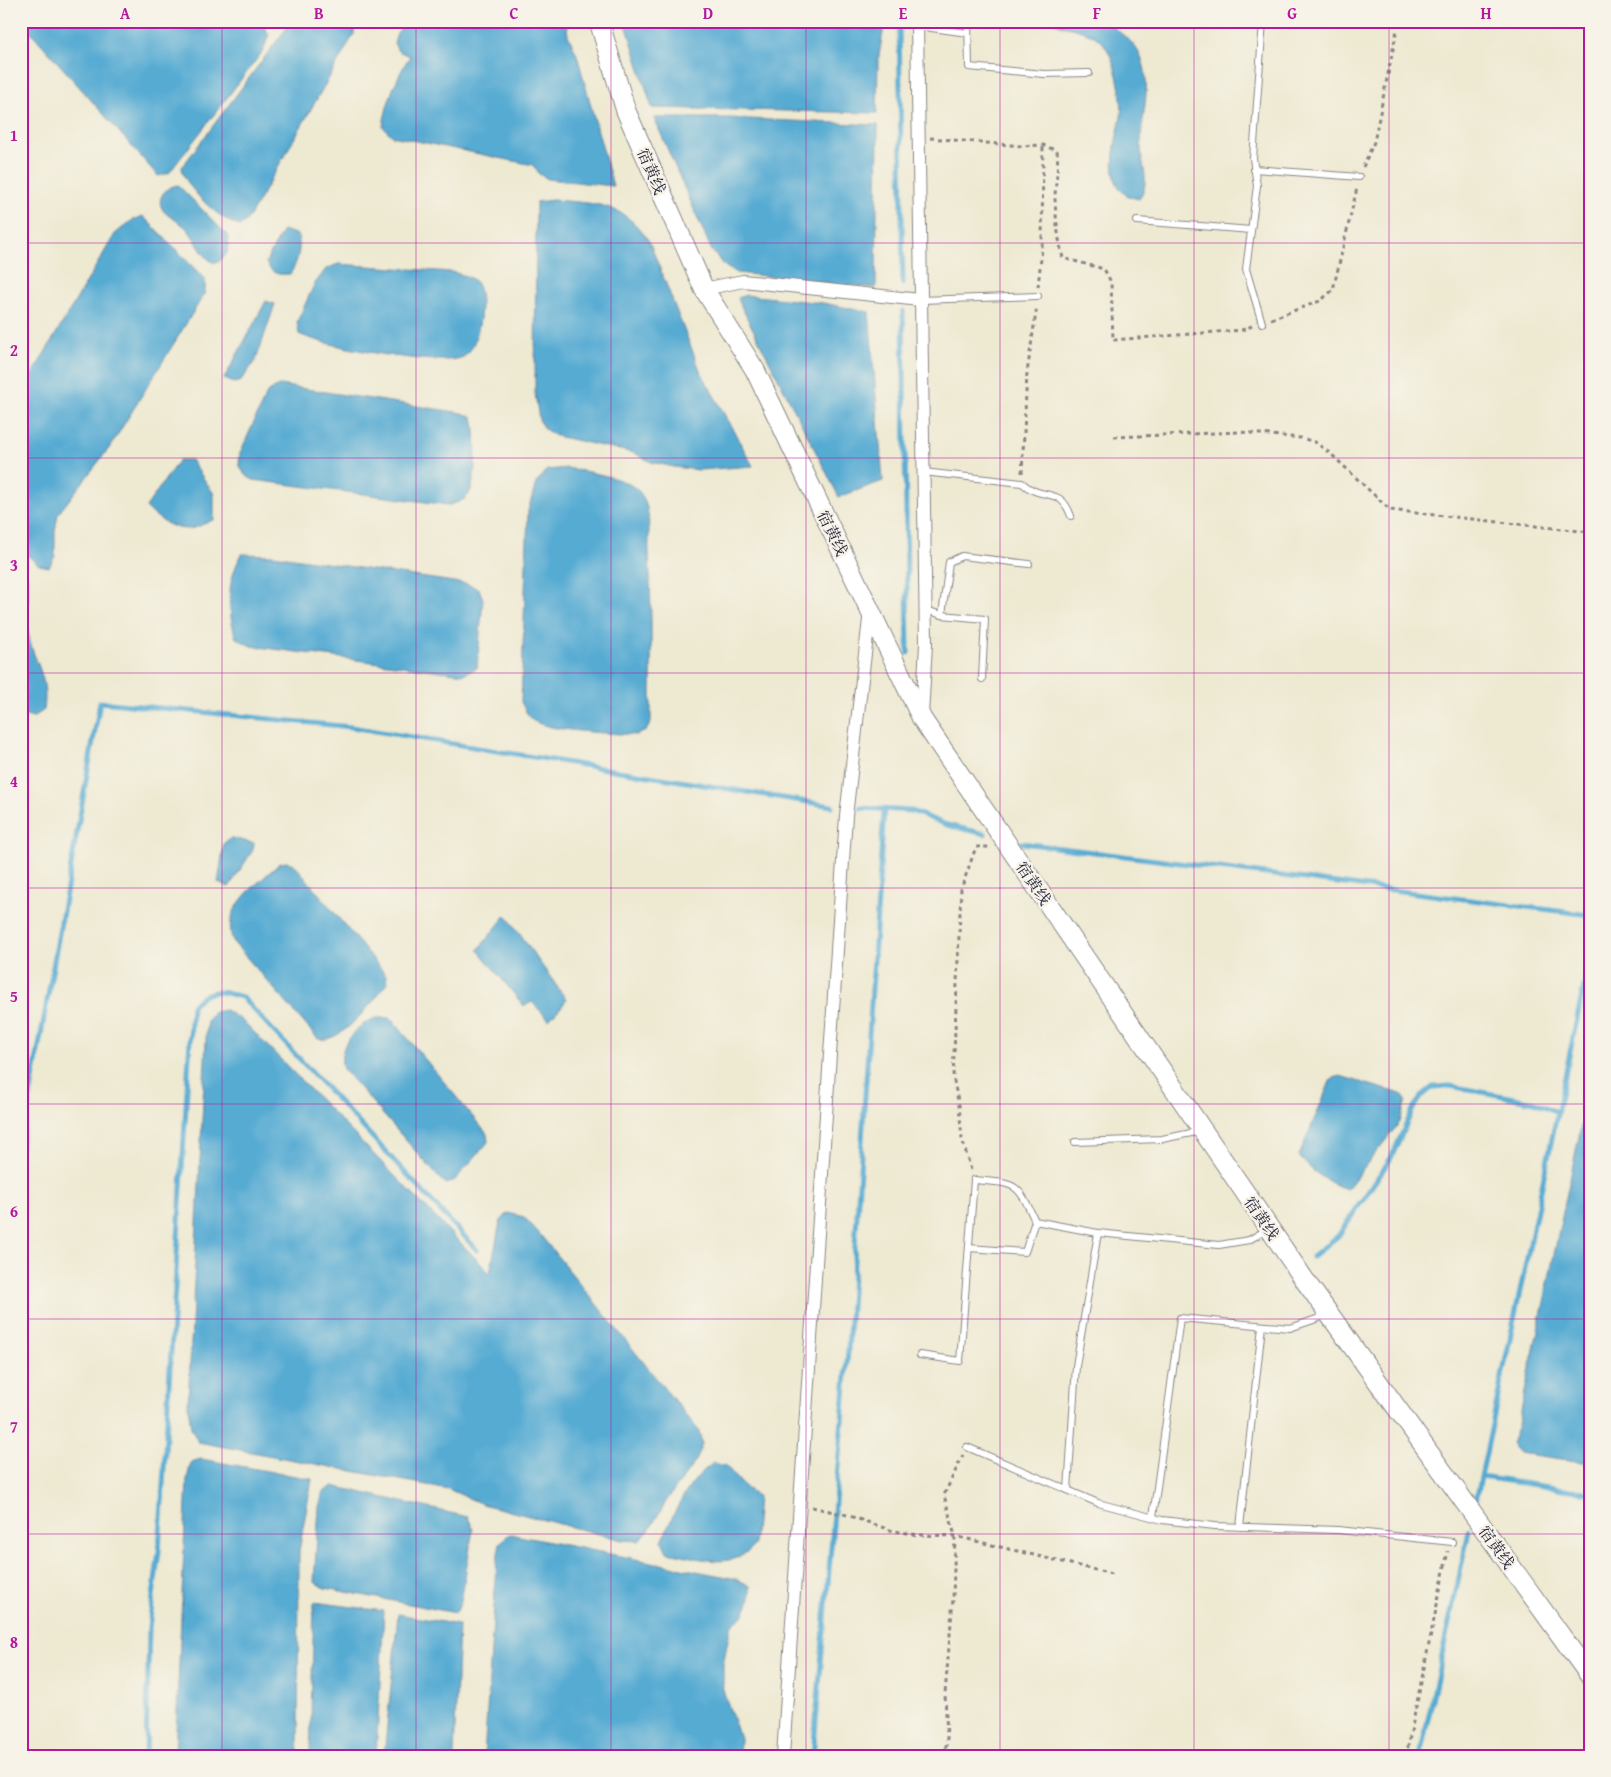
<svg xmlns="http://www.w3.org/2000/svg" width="1611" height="1777" font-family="'Gentium Book Plus','Noto Serif SC',serif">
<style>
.water{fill:#57abd3;stroke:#3c6687}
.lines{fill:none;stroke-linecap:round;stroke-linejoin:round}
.stream{stroke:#57abd3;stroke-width:5}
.service-casing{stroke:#888686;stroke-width:8}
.minor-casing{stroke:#888686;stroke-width:14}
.secondary-casing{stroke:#888686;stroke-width:21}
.path{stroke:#888686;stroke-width:3;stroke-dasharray:4 4;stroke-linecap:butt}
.service{stroke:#fff;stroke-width:6}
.minor{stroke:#fff;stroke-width:12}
.secondary{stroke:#fff;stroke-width:19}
.grid{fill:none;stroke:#b5179e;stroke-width:1;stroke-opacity:0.55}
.labels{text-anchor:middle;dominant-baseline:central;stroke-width:5;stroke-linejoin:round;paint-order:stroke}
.street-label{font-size:16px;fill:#22223b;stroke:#f7f3e8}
.neatline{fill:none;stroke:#b5179e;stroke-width:2}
.grid-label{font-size:16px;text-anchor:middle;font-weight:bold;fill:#b5179e}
</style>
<rect width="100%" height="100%" fill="#f7f3e8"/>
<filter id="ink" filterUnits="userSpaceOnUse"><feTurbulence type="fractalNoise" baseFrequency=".02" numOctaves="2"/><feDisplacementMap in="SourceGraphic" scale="10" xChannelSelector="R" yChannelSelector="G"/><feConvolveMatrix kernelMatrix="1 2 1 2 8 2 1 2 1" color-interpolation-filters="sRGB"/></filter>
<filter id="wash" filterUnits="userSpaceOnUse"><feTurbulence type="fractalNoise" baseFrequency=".0096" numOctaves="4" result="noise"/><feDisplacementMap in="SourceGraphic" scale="20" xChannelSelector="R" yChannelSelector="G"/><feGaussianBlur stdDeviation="1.12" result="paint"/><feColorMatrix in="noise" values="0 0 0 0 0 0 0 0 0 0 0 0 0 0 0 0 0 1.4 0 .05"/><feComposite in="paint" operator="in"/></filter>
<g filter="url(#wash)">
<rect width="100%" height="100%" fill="#eee9d1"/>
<g class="water">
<polygon points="21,21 260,21 269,34 263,51 169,173 158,176"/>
<path d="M292 21H352L355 23 354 34 250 216 241 226C223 223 182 186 182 167Z"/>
<path d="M406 21H566L568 35 577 55 613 186 548 179 539 174 533 165 392 136 383 127C386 103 397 76 410 56L398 51 394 43 397 33Z"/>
<polygon points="625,21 885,21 878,61 877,113 652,108"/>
<path d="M1051 21H1107C1117 32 1132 39 1139 53 1154 83 1141 113 1141 144 1140 163 1152 182 1139 199 1135 198 1128 197 1125 194 1104 178 1117 138 1121 117 1124 99 1115 54 1101 41 1088 29 1066 29 1051 21Z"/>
<polygon points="654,118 728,118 878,125 876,288 737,273 726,267 712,251"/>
<path d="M178 185 229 237 227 253 219 262H212C201 254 197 242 189 231 182 223 176 221 168 215 153 204 162 187 178 185Z"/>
<path d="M553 200C597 204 621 201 649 241L700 370 753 466 699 470 674 467 651 462 634 453 556 436 543 428 539 419 535 394 536 202Z"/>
<polygon points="143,216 205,279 205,293 110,447 58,514 55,531 55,556 49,567 39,565 21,550 21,393 115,234 131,221"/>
<path d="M283 230 298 235C301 249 298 262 290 274 278 275 271 274 266 262Z"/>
<path d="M338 264 452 272C461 275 474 276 478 286 485 302 479 349 463 357 441 368 323 346 299 334L297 322 314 285 326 269Z"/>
<polygon points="746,295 823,303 869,312 883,481 839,497 741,306 738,298"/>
<polygon points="266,301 275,304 256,360 241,381 234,383 224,379"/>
<path d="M280 385 462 413 473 417C477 434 477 479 469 494 465 501 456 503 449 505L253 480 245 475 239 465 240 453 267 393Z"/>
<path d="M179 460H191L214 494V520C206 522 194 530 187 529 172 529 156 518 146 507Z"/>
<path d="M567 468C586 472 630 477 641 494 652 509 648 536 649 554 652 610 651 666 651 722L646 731 635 735C614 733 545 732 531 719 527 715 524 707 521 702L528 511 536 483 547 470Z"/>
<path d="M242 554 273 555 467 584 479 589 483 599 477 668 463 674 251 646 236 638C227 609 226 581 242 554Z"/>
<path d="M21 564C35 585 24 609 28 632 33 663 49 674 44 710L34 717 21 716Z"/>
<polygon points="231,838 254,843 253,850 229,887 218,883 224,843"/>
<path d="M287 862 294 864 386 975 387 984C372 1002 342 1044 318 1039L234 943C218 909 258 884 280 863Z"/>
<polygon points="506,915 566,999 563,1005 549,1020 532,1002 524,1006 478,950"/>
<polygon points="226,1010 245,1023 490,1273 500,1222 508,1213 524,1217 538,1232 699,1431 702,1444 697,1459 667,1500 648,1532 639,1541 622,1540 482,1504 448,1489 198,1442 191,1428 188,1405 207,1020 214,1012"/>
<path d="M376 1018H391L487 1134 488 1142 455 1180 447 1184 440 1179 343 1069C336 1047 356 1025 376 1018Z"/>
<path d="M1340 1076 1401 1094 1406 1100 1400 1122 1347 1189C1331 1185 1309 1170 1299 1156L1331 1079Z"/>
<polygon points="1590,1084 1590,1463 1519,1453 1511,1444 1518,1425"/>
<polygon points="201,1459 312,1479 299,1551 298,1756 175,1756 187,1479 191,1462"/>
<path d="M714 1463 726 1466 742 1484 758 1497 754 1546C729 1572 699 1557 667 1552L662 1541C673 1514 689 1478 714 1463Z"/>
<polygon points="333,1486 468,1517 473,1529 461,1602 456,1613 325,1588 314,1582 319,1507 323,1492"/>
<polygon points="509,1534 737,1579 750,1586 750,1600 743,1616 731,1626 723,1664 723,1690 740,1738 739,1756 484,1756 497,1561 500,1543"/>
<polygon points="314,1602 384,1611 376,1756 310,1756"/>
<polygon points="398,1614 459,1625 454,1756 384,1756"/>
</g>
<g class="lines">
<g class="stream">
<polyline points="899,21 903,284"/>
<polyline points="903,311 908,653"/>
<polyline points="861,808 912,811 947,825 985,834"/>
<polyline points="1022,843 1590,915"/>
<polyline points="21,1147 100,702 351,727 832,806"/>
<polyline points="1312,1257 1338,1236 1391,1158 1414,1107 1423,1095 1433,1087 1450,1086 1535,1102 1557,1112"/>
<polyline points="1481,1477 1590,1493"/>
<polyline points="1476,1501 1590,957"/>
<path d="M146 1756 149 1627 159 1551 192 1006C208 987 220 991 242 997L477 1250"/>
<polyline points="813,1756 848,1351 884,809"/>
<polyline points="1420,1756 1469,1531"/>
</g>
</g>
</g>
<g filter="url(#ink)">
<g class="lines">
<g class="service-casing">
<g id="service">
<polyline points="968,21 969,67 1044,74 1089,73"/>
<polyline points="917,26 968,33"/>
<polyline points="1254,169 1359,177"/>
<polyline points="1137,221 1251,230"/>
<polyline points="920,300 1038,296"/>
<polyline points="1262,323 1246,269 1257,186 1253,158 1263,21"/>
<path d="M923 472 1022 483C1043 502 1060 485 1071 516"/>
<polyline points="926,610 942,615 985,619 982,679"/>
<polyline points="942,615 949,562 962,556 1029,564"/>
<polyline points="1075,1142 1162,1139 1201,1131"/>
<polyline points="969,1248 1025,1252 1035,1221"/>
<path d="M920 1355 960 1361 974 1180C1017 1184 1017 1181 1035 1221L1098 1233 1219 1245 1249 1240 1268 1229"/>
<polyline points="967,1447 1098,1503 1162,1520 1215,1526 1338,1530 1452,1542"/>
<polyline points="1068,1490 1076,1366 1098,1233"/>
<polyline points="1153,1517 1180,1318 1290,1328 1328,1315"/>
<polyline points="1240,1527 1262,1326"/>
</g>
</g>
<g class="minor-casing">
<g id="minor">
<polyline points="917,21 926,644 922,716"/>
<polyline points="704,289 743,281 920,300"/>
<polyline points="783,1756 846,816 870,611"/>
</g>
</g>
<g class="secondary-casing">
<polyline id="secondary" points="599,21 626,111 704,289 755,370 922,719 1306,1282 1590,1676"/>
</g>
<g class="path">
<path d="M930 138 1021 146 1043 145 1057 151C1059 167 1055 183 1055 199 1056 219 1058 239 1063 258L1104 269 1111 282 1113 340 1242 330 1252 326"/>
<polyline points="1363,167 1374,142 1397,30"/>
<polyline points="1038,287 1042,248 1043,145"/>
<polyline points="1271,319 1320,301 1333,290 1357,188"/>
<polyline points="1114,437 1240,432 1301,438 1315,442 1332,455 1390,510 1590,532"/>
<polyline points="1022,473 1027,373 1037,306"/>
<polyline points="971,1170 962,1139 959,1105 953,1077 961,889 976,847 990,847"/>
<polyline points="812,1507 847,1515 890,1530 918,1535 955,1536 1112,1574"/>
<polyline points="945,1756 947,1738 945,1694 953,1599 955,1536 944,1495 963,1455"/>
<polyline points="1406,1756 1448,1551"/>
</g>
<use href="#service" class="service"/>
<use href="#minor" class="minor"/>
<use href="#secondary" class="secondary"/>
</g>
</g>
<path class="grid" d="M222 21V1756M416 21V1756M611 21V1756M806 21V1756M1000 21V1756M1194 21V1756M1389 21V1756M21 243H1590M21 458H1590M21 673H1590M21 888H1590M21 1104H1590M21 1319H1590M21 1534H1590"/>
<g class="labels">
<g class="street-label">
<text transform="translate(652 171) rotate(67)">宿黄线</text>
<text transform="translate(833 533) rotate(64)">宿黄线</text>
<text transform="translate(1034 883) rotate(56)">宿黄线</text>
<text transform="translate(1262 1218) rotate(56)">宿黄线</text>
<text transform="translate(1497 1547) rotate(54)">宿黄线</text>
</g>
</g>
<rect width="1611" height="1777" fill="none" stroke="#f7f3e8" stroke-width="55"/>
<rect x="28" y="28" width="1556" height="1722" class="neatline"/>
<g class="grid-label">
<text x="125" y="19">A</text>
<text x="319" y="19">B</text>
<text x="514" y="19">C</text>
<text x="708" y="19">D</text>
<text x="903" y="19">E</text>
<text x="1097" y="19">F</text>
<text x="1292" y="19">G</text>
<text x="1486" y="19">H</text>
<text x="14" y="141">1</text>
<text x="14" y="356">2</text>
<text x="14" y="571">3</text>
<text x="14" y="787">4</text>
<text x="14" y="1002">5</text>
<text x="14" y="1217">6</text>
<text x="14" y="1432">7</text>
<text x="14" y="1648">8</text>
</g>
</svg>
